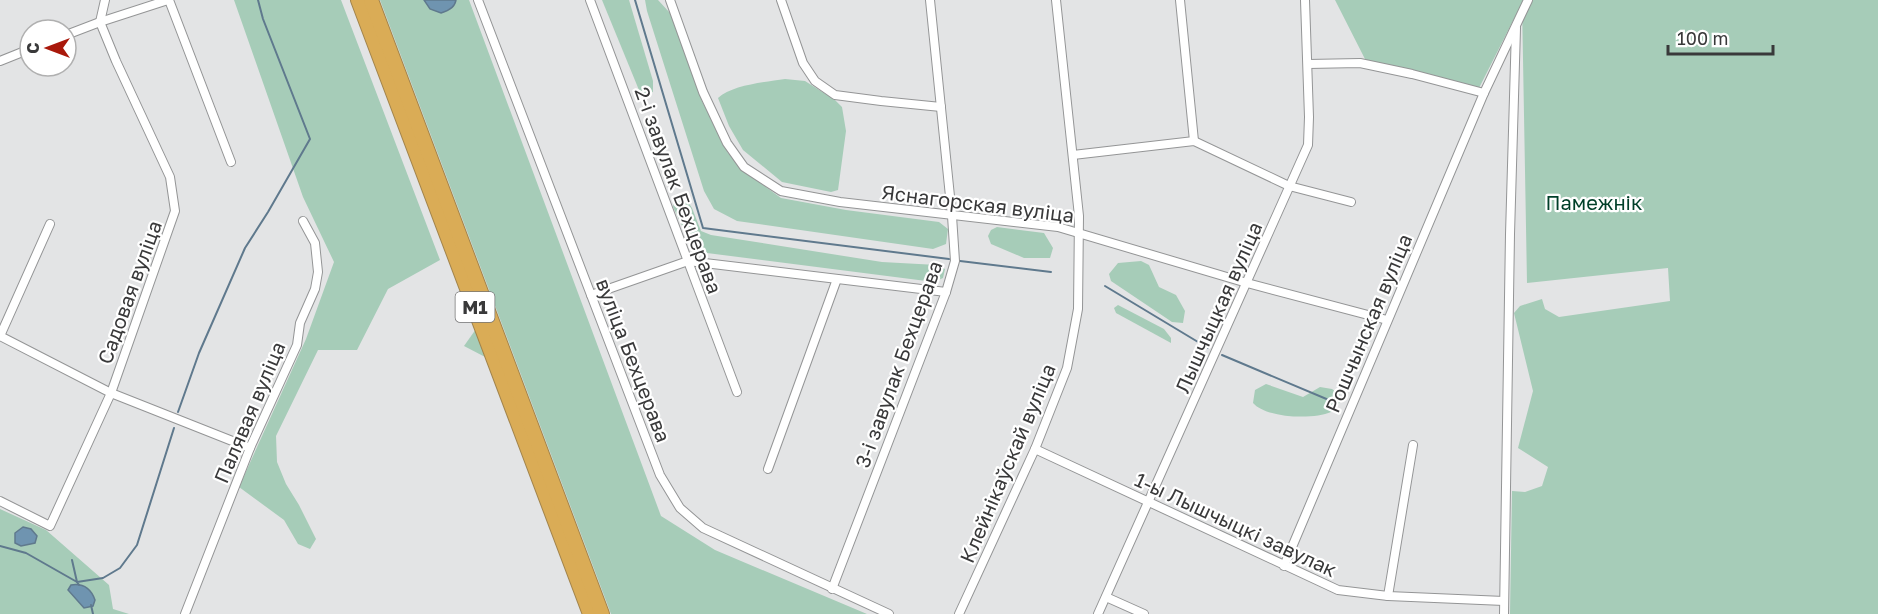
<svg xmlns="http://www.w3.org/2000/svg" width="1878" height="614" font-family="'Golos Text',sans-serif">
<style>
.green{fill:#a6ccb8}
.water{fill:#6f94b0;stroke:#5f798d;stroke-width:1.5}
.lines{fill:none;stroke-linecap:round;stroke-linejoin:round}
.stream{stroke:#5f798d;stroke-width:2}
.street-casing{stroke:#949596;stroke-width:10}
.highway-casing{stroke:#a2844c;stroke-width:16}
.street{stroke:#fff;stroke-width:8}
.highway{stroke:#daac56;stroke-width:14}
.labels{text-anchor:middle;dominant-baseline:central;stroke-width:4.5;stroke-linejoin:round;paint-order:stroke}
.shield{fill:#fff;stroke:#747475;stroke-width:1.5}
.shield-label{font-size:18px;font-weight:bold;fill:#39393a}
.street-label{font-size:20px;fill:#39393a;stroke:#fff}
.park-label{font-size:20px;fill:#003f29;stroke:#fff}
</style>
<rect width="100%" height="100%" fill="#e3e4e5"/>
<g class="green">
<polygon points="234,0 341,0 440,260 388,289 357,350 318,350 276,436 277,462 286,484 299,505 316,539 310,549 298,544 284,520 239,487 306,339 334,262 303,197"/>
<polygon points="380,0 469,0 661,516 715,550 867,614 611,614"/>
<polygon points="602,0 629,0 653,81 653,92 641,95"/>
<polygon points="645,0 658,0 670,13 702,101 728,153 749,175 781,198 846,210 939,222 948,229 946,244 933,249 737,221 714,209 704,191 647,11"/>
<polygon points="1335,0 1878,0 1878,614 1510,614 1512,491 1525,492 1542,486 1548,467 1518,448 1533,391 1514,313 1520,306 1542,299 1545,309 1559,317 1670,301 1668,268 1527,283 1522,3 1478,90 1366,61"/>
<path d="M785 79 805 81 835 100 842 107 846 131 838 190 831 192 782 182 743 150 729 126 718 98C732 85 765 82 785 79Z"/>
<polygon points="684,196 692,208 701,231 711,235 882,262 937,265 945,269 943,278 934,282 707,253 691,244 673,207 675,198"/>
<polygon points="997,227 1044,233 1053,248 1050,258 1024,258 991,244 988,236 991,230"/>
<polygon points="1141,261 1149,265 1159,287 1176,295 1185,311 1183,323 1172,322 1111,281 1109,274 1118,263"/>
<polygon points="1118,305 1164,329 1171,338 1171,343 1116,313 1114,308"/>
<polygon points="476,329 487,358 464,346"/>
<path d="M1266 384 1303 397 1320 387 1332 389 1340 395V402C1337 405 1335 410 1331 412 1313 420 1266 418 1253 403L1255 390Z"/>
<polygon points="0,509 46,530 109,585 113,609 129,614 0,614"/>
</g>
<g class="water">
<path d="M424 0H456C455 8 448 11 441 13L430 9Z"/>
<polygon points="23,527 31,529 37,536 35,543 21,546 15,543 15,533"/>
<path d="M71 585C83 583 91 589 95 600L93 606 84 608 68 590Z"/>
</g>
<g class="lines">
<g class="stream">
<polyline points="635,0 703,228 949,259"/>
<polyline points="960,261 1051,272"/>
<polyline points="1105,286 1208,348"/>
<polyline points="1222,355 1336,403"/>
<polyline points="178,412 199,353 245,248 268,212 310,139 263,19 258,0"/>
<polyline points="0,546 26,553 77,582 72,560"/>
<polyline points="79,585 77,582 103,578 120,568 137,545 174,428"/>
<polyline points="91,605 93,614"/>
</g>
<g class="street-casing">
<g id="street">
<polyline points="169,0 231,162"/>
<polyline points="478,0 660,475 680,508 703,528 889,614"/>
<polyline points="590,0 737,392"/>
<polyline points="670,0 703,92 727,143 744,167 781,191 840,202 1058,227 1247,283 1387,320"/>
<polyline points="781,0 803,63 815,81 835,95 881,101 941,107"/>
<polyline points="1180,0 1194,141"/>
<polyline points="66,35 100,22 168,0"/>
<polyline points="0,61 30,49"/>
<polyline points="1308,64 1360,63 1412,74 1484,93"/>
<polyline points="1073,155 1194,141 1289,186 1351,202"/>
<polyline points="591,295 688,261 946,292"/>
<polyline points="0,336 111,393 250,448"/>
<polyline points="0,336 50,224"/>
<polyline points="1035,449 1338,590 1388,596 1504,601"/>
<polyline points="768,469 837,279"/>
<polyline points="0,501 50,526 111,393 175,211 170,177 116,61 100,22 105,0"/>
<polyline points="1284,566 1484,93 1528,0"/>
<polyline points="832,589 946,292 955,261 952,216 930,0"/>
<polyline points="1388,596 1413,445"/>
<polyline points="1106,597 1144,614"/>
<polyline points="185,614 250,448 297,345 300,323 315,289 318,272 315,243 303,221"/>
<polyline points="959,614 1035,449 1067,368 1078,309 1079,216 1056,0"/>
<polyline points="1098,614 1308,145 1309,117 1305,0"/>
<polyline points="1504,614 1510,234 1516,28"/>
</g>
</g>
<g class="highway-casing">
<g id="highway">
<polyline points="358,0 590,614"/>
<polyline points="371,0 602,614"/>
</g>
</g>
<use href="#street" class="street"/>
<use href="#highway" class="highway"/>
</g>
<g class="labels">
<rect class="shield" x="455.5" y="292" width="39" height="30" rx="4.5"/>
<g class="shield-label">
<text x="475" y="307">М1</text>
</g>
<g class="street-label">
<text transform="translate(679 190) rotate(70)">2-і завулак Бехцерава</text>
<text transform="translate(978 203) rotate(7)">Яснагорская вуліца</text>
<text transform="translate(129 292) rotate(-70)">Садовая вуліца</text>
<text transform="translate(1218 307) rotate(-66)">Лышчыцкая вуліца</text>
<text transform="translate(1368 323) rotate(-67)">Рошчынская вуліца</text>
<text transform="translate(634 360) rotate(69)">вуліца Бехцерава</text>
<text transform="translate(898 364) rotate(-70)">3-і завулак Бехцерава</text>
<text transform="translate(249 412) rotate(-67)">Палявая вуліца</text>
<text transform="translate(1007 463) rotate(-67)">Клейнікаўскай вуліца</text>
<text transform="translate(1236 524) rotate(25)">1-ы Лышчыцкі завулак</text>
</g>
<g class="park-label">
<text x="1594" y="202">Памежнік</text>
</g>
</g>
<g transform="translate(48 48) rotate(270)"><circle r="28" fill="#ffffff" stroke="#b0b0b0" stroke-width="1.5"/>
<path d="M0-4.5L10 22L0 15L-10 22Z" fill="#a9180b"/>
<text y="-9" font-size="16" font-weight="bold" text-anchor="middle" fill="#39393a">С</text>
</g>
<path d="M1668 45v9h105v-9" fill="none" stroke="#39393a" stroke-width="3"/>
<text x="1677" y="45" font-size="18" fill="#39393a" stroke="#ffffff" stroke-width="4.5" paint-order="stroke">100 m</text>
</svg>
